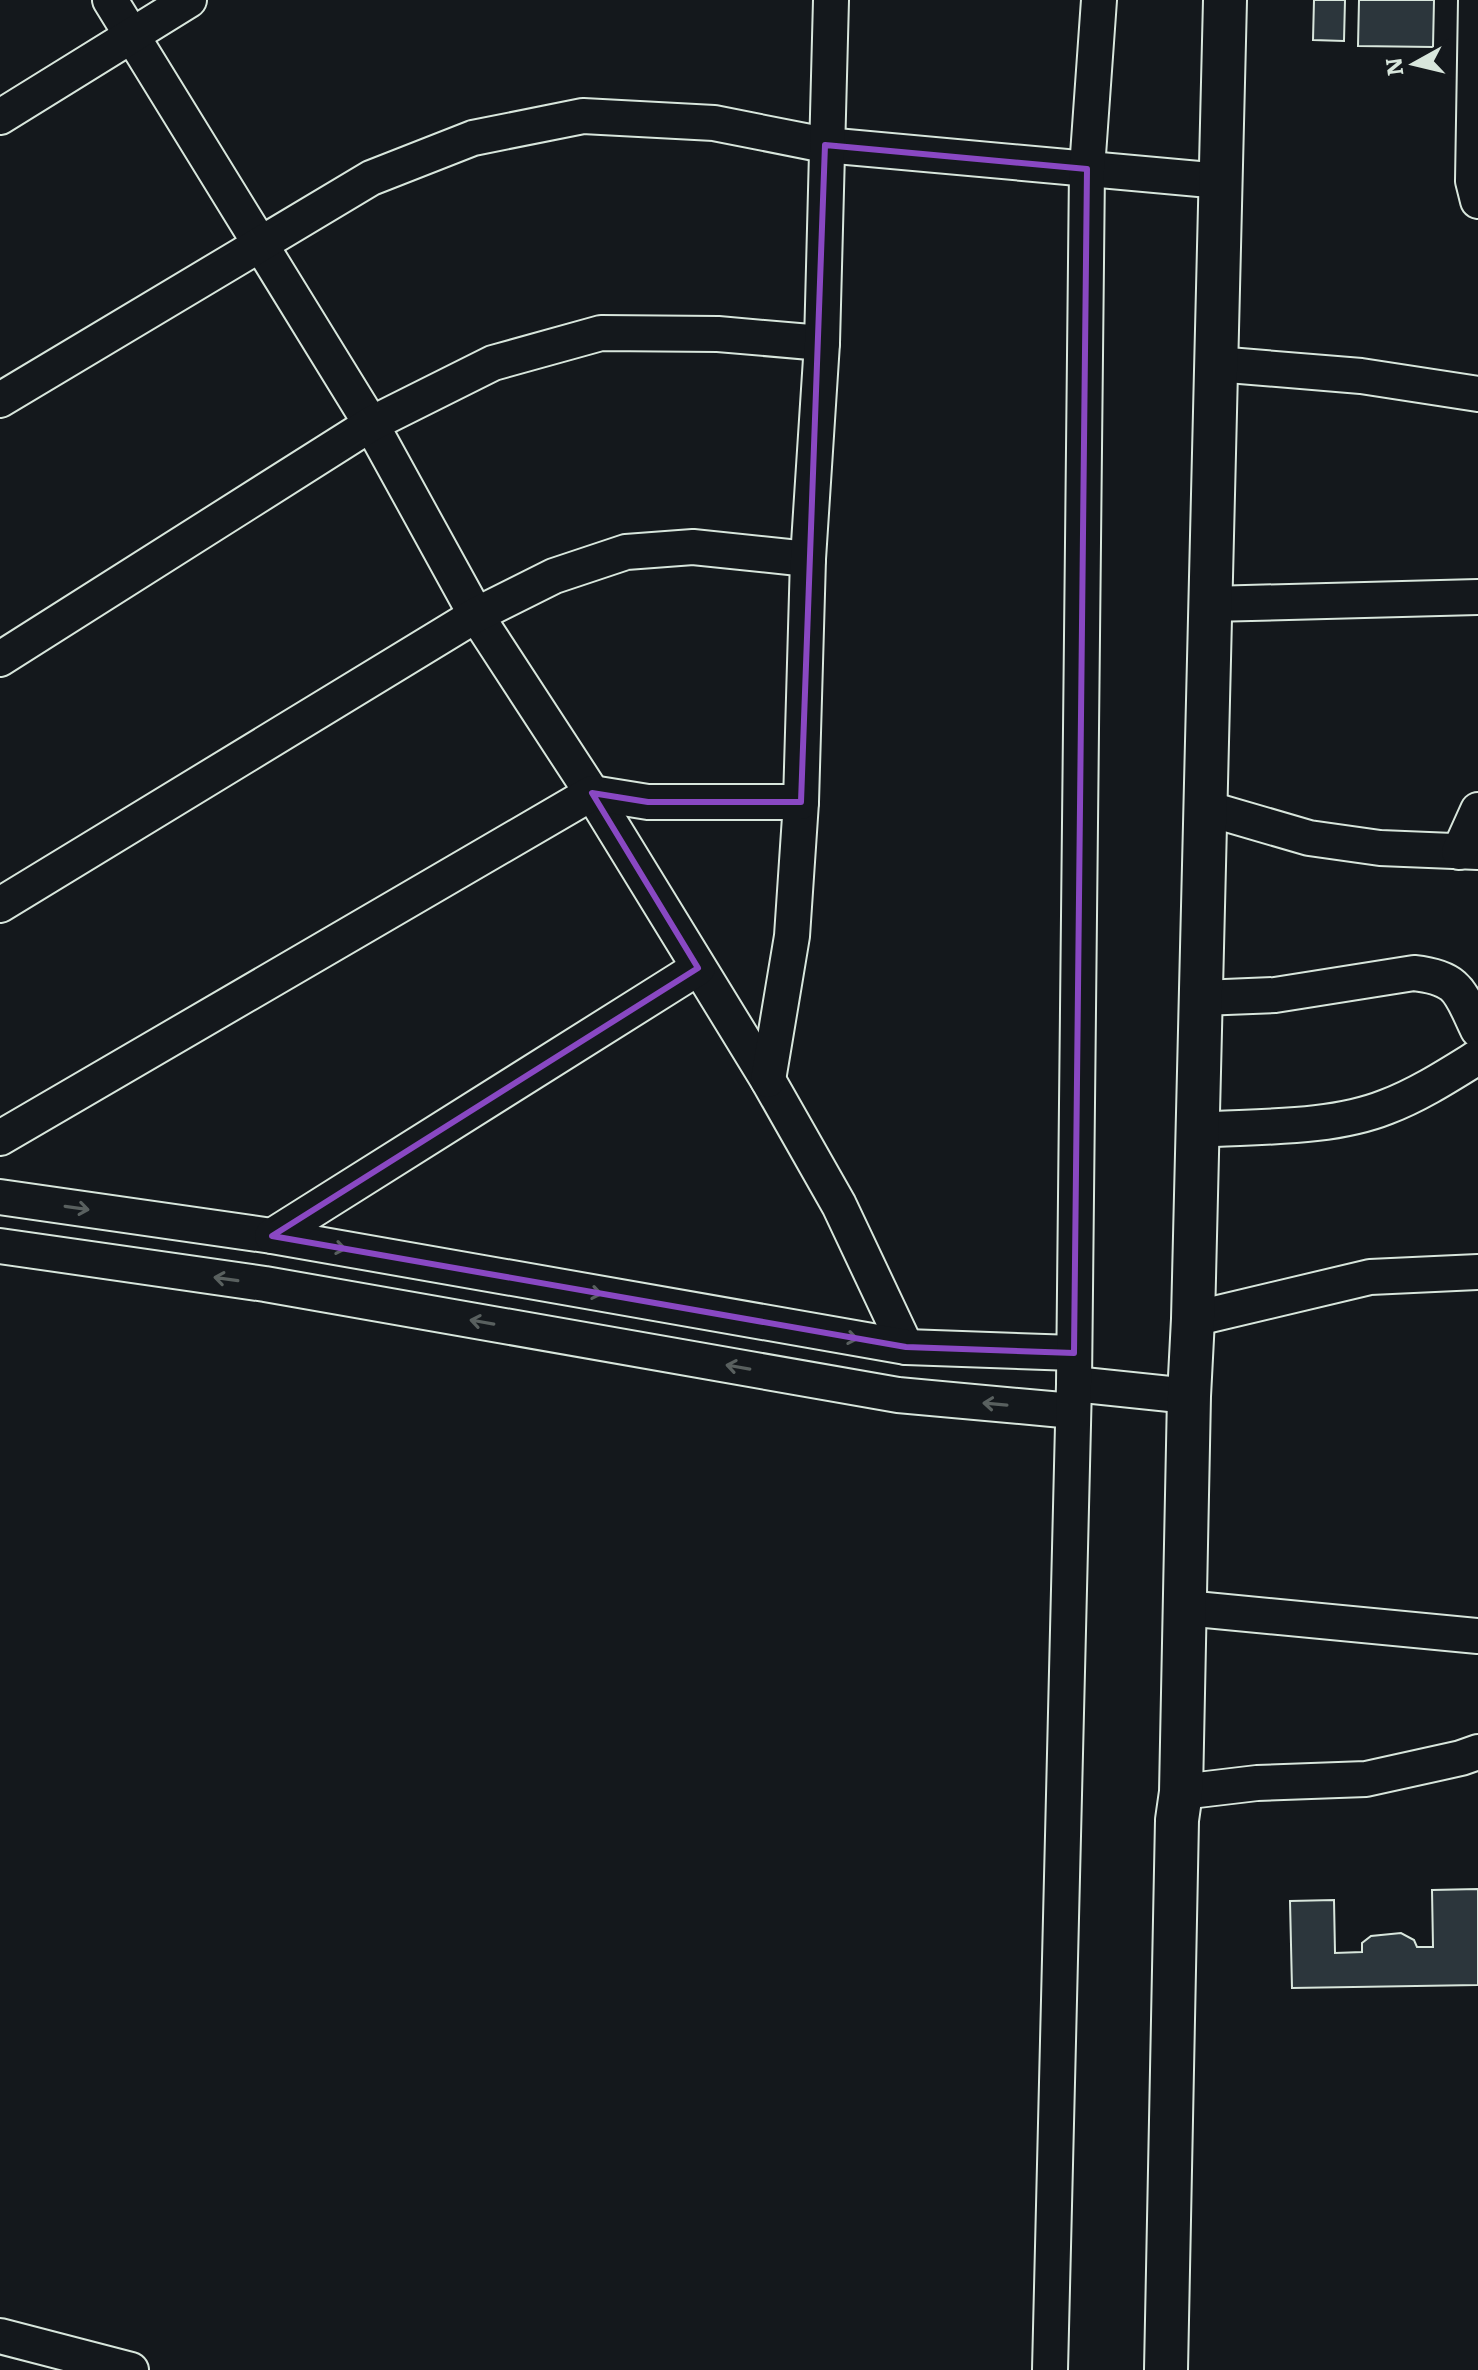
<svg xmlns="http://www.w3.org/2000/svg" width="1478" height="2370" font-family="Literata,serif">
<style>
.building{fill:#2c363c;stroke:#d8e6dc;stroke-width:2}
.lines{fill:none;stroke-linecap:round;stroke-linejoin:round}
.minor-casing{stroke:#d8e6dc;stroke-width:38}
.tertiary-casing{stroke:#d8e6dc;stroke-width:46}
.minor{stroke:#14181c;stroke-width:34}
.tertiary{stroke:#14181c;stroke-width:42}
.oneway{stroke:#59605f}
.marked{fill:none;stroke:#8948c3;stroke-width:6;stroke-linejoin:round}
</style>
<rect width="100%" height="100%" fill="#14181c"/>
<g class="building">
<polygon points="1314,0 1345,0 1344,41 1313,40"/>
<polygon points="1359,0 1434,0 1433,47 1358,46"/>
<polygon points="1478,1889 1478,1985 1292,1988 1290,1901 1334,1900 1335,1953 1362,1952 1362,1943 1371,1936 1401,1933 1414,1940 1417,1947 1433,1947 1432,1890"/>
</g>
<g class="lines">
<g class="minor-casing">
<g id="minor">
<polyline points="110,0 371,424 476,615 592,793 768,1080 839,1205 906,1347"/>
<polyline points="1476,0 1473,181 1478,201"/>
<polyline points="0,117 189,0"/>
<polyline points="1216,364 1361,376 1478,394"/>
<polyline points="0,400 371,178 473,138 583,116 714,123 825,145 1221,181"/>
<polyline points="1210,604 1478,597"/>
<polyline points="0,659 371,424 493,363 601,333 718,334 822,343"/>
<polyline points="1206,808 1309,838 1380,848 1478,852"/>
<polyline points="1459,852 1478,810"/>
<polyline points="0,905 476,615 554,576 626,552 693,547 808,559"/>
<path d="M1201 998 1275 995 1414 973C1460 978 1460 993 1478 1030"/>
<polyline points="768,1080 792,936 801,802 808,559 822,343 831,0"/>
<path d="M1197 1130C1257 1126 1331 1129 1386 1107 1418 1095 1449 1075 1478 1057"/>
<polyline points="0,1138 592,793 648,802 801,802"/>
<polyline points="0,1197 272,1236 906,1347 1074,1353"/>
<polyline points="272,1236 698,968"/>
<polyline points="0,1246 265,1284 898,1395 1073,1411"/>
<polyline points="1193,1319 1370,1277 1478,1272"/>
<polyline points="1074,1384 1189,1396"/>
<polyline points="1185,1608 1478,1636"/>
<polyline points="1181,1792 1257,1783 1366,1779 1461,1758 1478,1752"/>
<polyline points="0,2336 131,2370"/>
<polyline points="1050,2370 1074,1384 1087,169 1099,0"/>
</g>
</g>
<g class="tertiary-casing">
<polyline id="tertiary" points="1166,2370 1177,1820 1181,1792 1189,1396 1193,1319 1225,0"/>
</g>
<use href="#minor" class="minor"/>
<use href="#tertiary" class="tertiary"/>
</g>
<defs><path id="oneway-shaft" d="M-6 0H5M1.5-3L5.5 0L1.5 3" fill="none" stroke-width="1.6" stroke-linecap="round" stroke-linejoin="round" transform="scale(2)"/></defs>
<g class="oneway">
<use href="#oneway-shaft" transform="translate(77 1208) rotate(8)"/>
<use href="#oneway-shaft" transform="translate(334 1247) rotate(10)"/>
<use href="#oneway-shaft" transform="translate(226 1279) rotate(-172)"/>
<use href="#oneway-shaft" transform="translate(590 1292) rotate(10)"/>
<use href="#oneway-shaft" transform="translate(482 1322) rotate(-170)"/>
<use href="#oneway-shaft" transform="translate(846 1337) rotate(10)"/>
<use href="#oneway-shaft" transform="translate(738 1367) rotate(-170)"/>
<use href="#oneway-shaft" transform="translate(995 1404) rotate(-175)"/>
</g>
<path class="marked" d="M825 145 1087 169 1074 1353 906 1347 272 1236 698 968 592 793 648 802H801Z"/>
<g transform="translate(1414 64) rotate(262)" stroke="#14181c" stroke-width="6" paint-order="stroke">
<path d="M0-6L14 30L0 20L-14 30Z" fill="#d8e6dc"/>
<text y="-12" font-size="22" font-weight="bold" text-anchor="middle" fill="#d8e6dc">N</text>
</g>
</svg>
